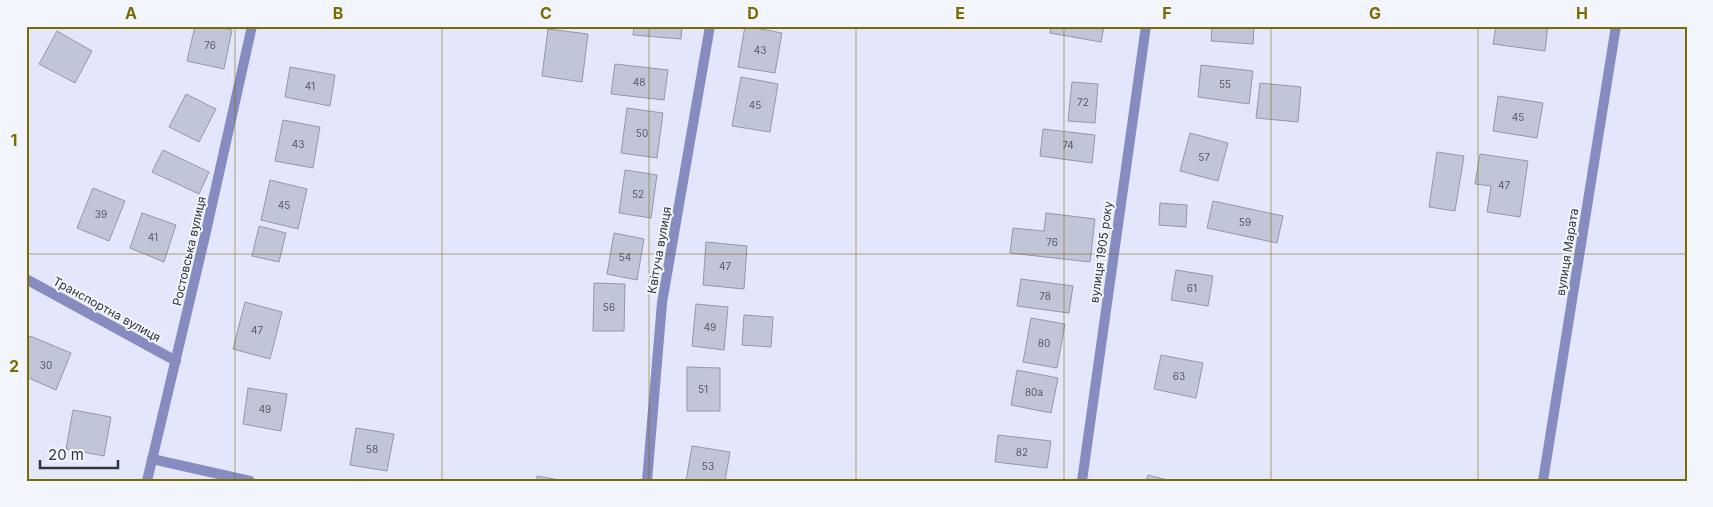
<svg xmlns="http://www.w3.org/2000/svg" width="1713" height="507" font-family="Inter,sans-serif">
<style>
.building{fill:#c1c5d8;stroke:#9597aa}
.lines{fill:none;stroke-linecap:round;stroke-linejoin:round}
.minor{stroke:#868cc0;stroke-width:10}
.grid{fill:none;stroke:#7b6b03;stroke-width:1;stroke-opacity:0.55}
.labels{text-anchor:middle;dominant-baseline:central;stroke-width:4;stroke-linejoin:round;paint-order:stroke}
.number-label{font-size:10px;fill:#565963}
.street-label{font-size:12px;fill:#33353c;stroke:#f3f5fd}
.neatline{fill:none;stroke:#7b6b03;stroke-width:2}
.grid-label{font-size:16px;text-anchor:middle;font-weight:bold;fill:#7b6b03}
</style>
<rect width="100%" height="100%" fill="#e4e7fb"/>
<g class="building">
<polygon points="195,26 216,26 232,30 224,69 187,61"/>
<polygon points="634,26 682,26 681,39 633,35"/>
<polygon points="745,26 782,33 775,73 738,67"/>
<polygon points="1051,26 1104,26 1101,42 1050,33"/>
<polygon points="1212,26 1254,26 1253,44 1211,41"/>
<polygon points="1496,26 1548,26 1545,51 1493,44"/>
<polygon points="548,29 588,34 582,82 542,76"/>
<polygon points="57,31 92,51 75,83 39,64"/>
<polygon points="615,64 668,70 664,100 611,94"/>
<polygon points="1201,65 1253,71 1249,104 1198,97"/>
<polygon points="290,67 335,75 330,106 285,97"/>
<polygon points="741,77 778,84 770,132 732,126"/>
<polygon points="1072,82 1098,84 1095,123 1068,121"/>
<polygon points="1260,83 1301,87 1298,122 1256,118"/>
<polygon points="186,94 216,109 199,142 169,127"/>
<polygon points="1498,96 1543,103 1537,138 1493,131"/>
<polygon points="627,108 663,113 657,158 621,153"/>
<polygon points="283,120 320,127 313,168 275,161"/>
<polygon points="1043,129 1095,135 1092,163 1040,156"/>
<polygon points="1190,133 1228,143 1218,181 1180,171"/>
<polygon points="163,150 209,172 199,194 152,172"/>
<polygon points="1437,152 1464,156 1455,211 1429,207"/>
<polygon points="1480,154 1528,161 1520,217 1487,212 1491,186 1475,184"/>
<polygon points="625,170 657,175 651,218 619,213"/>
<polygon points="270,180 307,189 298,229 261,220"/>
<polygon points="93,188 125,201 109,241 77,228"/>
<polygon points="1213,201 1283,216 1277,243 1207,228"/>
<polygon points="1160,203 1187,205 1186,227 1159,225"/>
<polygon points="142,213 176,225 164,262 130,248"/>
<polygon points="1046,213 1095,219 1090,262 1010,253 1013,228 1044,231"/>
<polygon points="259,226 286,233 279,262 252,256"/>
<polygon points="614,233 644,239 637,280 607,274"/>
<polygon points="706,242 747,246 744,289 703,285"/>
<polygon points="1176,270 1213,276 1208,306 1171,300"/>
<polygon points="1021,279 1073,286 1069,313 1017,306"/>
<polygon points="594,283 625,284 624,331 593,331"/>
<polygon points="245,302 282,312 270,359 233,349"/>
<polygon points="696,304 728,307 724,350 692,346"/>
<polygon points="744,315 773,317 771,347 742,345"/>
<polygon points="1031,318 1065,324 1057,368 1023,362"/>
<polygon points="30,336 71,353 56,390 26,377 26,344"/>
<polygon points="1161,355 1203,363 1196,398 1154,389"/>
<polygon points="687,367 720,368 720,411 687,411"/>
<polygon points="1017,370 1058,378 1051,413 1011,405"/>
<polygon points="248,388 287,394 281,431 243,424"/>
<polygon points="73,410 111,417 104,456 66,449"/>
<polygon points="356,428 394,434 387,471 350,465"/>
<polygon points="998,435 1051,441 1047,468 995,462"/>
<polygon points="692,446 730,452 725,481 686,481"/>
<polygon points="1148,475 1171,481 1146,481"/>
<polygon points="537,476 565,481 537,481"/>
</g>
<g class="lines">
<g class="minor">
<polyline points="26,279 176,361"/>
<polyline points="152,459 250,481"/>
<polyline points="147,481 205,236 252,26"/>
<polyline points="647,481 662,303 710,26"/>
<polyline points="1082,481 1146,26"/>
<polyline points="1543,481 1616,26"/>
</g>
</g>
<path class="grid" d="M235 26V481M442 26V481M649 26V481M856 26V481M1064 26V481M1271 26V481M1478 26V481M26 254H1687"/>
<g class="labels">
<g class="number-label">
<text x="210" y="45">76</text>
<text x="760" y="50">43</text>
<text x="639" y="82">48</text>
<text x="1225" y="84">55</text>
<text x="310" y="86">41</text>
<text x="1083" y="102">72</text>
<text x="755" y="105">45</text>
<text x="1518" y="117">45</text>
<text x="642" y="133">50</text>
<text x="298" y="144">43</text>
<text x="1068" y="145">74</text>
<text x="1204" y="157">57</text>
<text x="1504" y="185">47</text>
<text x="638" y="194">52</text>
<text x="284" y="205">45</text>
<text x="101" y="214">39</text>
<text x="1245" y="222">59</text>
<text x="153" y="237">41</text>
<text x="1052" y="242">76</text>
<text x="625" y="257">54</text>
<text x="725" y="266">47</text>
<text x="1192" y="288">61</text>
<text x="1045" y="296">78</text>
<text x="609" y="307">56</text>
<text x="710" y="327">49</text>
<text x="257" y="330">47</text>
<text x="1044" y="343">80</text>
<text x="46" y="365">30</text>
<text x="1179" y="376">63</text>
<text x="703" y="389">51</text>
<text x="1034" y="392">80а</text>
<text x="265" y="409">49</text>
<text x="372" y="449">58</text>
<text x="1022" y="452">82</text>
<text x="708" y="466">53</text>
</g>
<g class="street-label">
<text transform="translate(659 250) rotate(-80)">Квітуча вулиця</text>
<text transform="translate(189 251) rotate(-77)">Ростовська вулиця</text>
<text transform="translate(1101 252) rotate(-82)">вулиця 1905 року</text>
<text transform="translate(1567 252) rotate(-81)">вулиця Марата</text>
<text transform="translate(107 309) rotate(29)">Транспортна вулиця</text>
</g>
</g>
<rect width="1713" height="507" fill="none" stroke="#f3f5fd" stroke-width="55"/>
<path d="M40 460v8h78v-8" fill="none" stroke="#33353c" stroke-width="2.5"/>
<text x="48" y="460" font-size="15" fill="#33353c" stroke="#f3f5fd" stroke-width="4" paint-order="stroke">20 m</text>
<rect x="28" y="28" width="1658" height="452" class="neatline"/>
<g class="grid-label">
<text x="131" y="19">A</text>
<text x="338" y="19">B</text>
<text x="546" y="19">C</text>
<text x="753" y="19">D</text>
<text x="960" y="19">E</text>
<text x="1167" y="19">F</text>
<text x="1375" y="19">G</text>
<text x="1582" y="19">H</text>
<text x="14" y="146">1</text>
<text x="14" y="372">2</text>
</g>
</svg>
